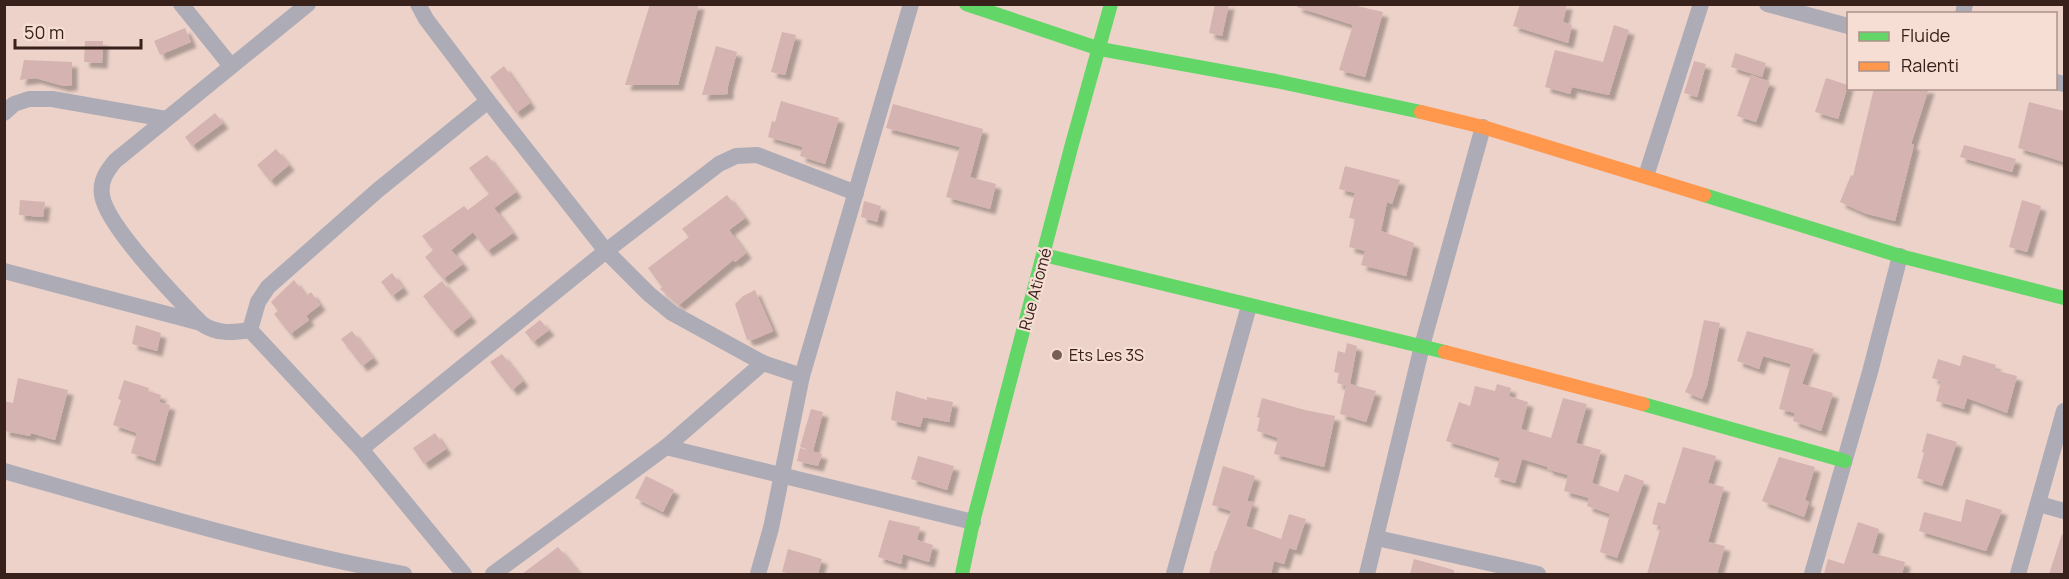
<svg xmlns="http://www.w3.org/2000/svg" width="2069" height="579" font-family="Manrope,sans-serif">
<style>
.building{fill:#d5b3b0;filter:url(#shadow)}
.lines{fill:none;stroke-linecap:round;stroke-linejoin:round}
.street{stroke:#adabb6;stroke-width:16}
.fast{stroke:#63d668;stroke-width:14}
.slow{stroke:#ff974d;stroke-width:14}
.poi-dot{fill:#775f57;stroke:#f7ded5;stroke-width:2}
.labels{text-anchor:middle;dominant-baseline:central;stroke-width:4.5;stroke-linejoin:round;paint-order:stroke}
.street-label{font-size:16px;fill:#38211a;stroke:#f7ded5}
.poi-label{font-size:16px;fill:#38211a;stroke:#f7ded5;text-anchor:start}
</style>
<defs>
<filter id="shadow"><feDropShadow dx="5.5" dy="5.5" stdDeviation="1.5" flood-color="#0004"/></filter>
</defs>
<rect width="100%" height="100%" fill="#ecd2c9"/>
<g class="building">
<polygon points="650,4 699,4 678,85 625,85"/>
<polygon points="1215,4 1229,4 1222,36 1209,33"/>
<polygon points="1297,4 1358,4 1357,6 1383,12 1365,77 1339,70 1353,25 1297,7"/>
<polygon points="1520,4 1567,4 1563,22 1572,25 1568,43 1513,26"/>
<polygon points="1614,25 1629,30 1609,95 1572,87 1570,94 1545,87 1555,50 1603,62"/>
<polygon points="185,28 191,42 160,55 154,41"/>
<polygon points="782,32 796,35 785,75 771,72"/>
<polygon points="85,41 103,41 102,63 84,62"/>
<polygon points="716,46 737,52 728,86 728,94 702,95"/>
<polygon points="1735,53 1766,63 1762,77 1731,67"/>
<polygon points="24,60 72,62 72,85 64,86 35,78 20,80"/>
<polygon points="1694,61 1706,64 1697,97 1684,93"/>
<polygon points="504,66 530,103 516,113 490,77"/>
<polygon points="1751,75 1770,82 1756,122 1737,116"/>
<polygon points="1826,78 1848,85 1838,119 1815,112"/>
<polygon points="1874,88 1929,88 1911,144 1914,145 1895,221 1864,213 1840,202 1851,175 1853,176"/>
<polygon points="781,101 839,118 825,164 800,156 803,147 768,137 772,121 775,122"/>
<polygon points="2029,102 2064,111 2064,162 2018,148"/>
<polygon points="893,104 983,129 970,177 996,184 990,209 946,197 960,147 886,128"/>
<polygon points="215,113 223,123 192,146 185,137"/>
<polygon points="1964,145 2016,159 2012,172 1960,157"/>
<polygon points="276,149 289,165 270,181 257,165"/>
<polygon points="487,155 516,192 494,208 513,233 487,251 473,232 451,250 463,264 443,279 425,257 433,250 422,236 464,206 468,210 489,194 469,168"/>
<polygon points="1345,166 1400,180 1392,204 1387,202 1381,231 1414,243 1406,276 1361,265 1365,251 1349,247 1355,219 1349,218 1355,193 1339,189"/>
<polygon points="727,195 745,218 729,230 746,253 735,262 733,260 679,305 660,289 662,287 648,268 689,237 682,229"/>
<polygon points="20,200 45,202 43,217 19,215"/>
<polygon points="2022,200 2041,206 2027,252 2009,247"/>
<polygon points="864,201 881,206 877,222 861,217"/>
<polygon points="392,273 403,288 392,296 381,282"/>
<polygon points="294,280 306,296 311,292 320,305 306,316 309,320 290,334 274,314 278,311 271,302"/>
<polygon points="442,281 471,317 452,332 423,296"/>
<polygon points="755,290 773,331 755,339 747,340 735,304 743,296"/>
<polygon points="540,320 549,330 533,342 525,332"/>
<polygon points="1704,320 1720,323 1707,386 1702,399 1685,392 1692,376"/>
<polygon points="136,325 161,333 157,351 132,344"/>
<polygon points="352,331 373,358 362,366 341,339"/>
<polygon points="1747,331 1814,349 1802,384 1833,393 1821,431 1793,421 1795,413 1779,409 1791,364 1763,356 1759,369 1737,361"/>
<polygon points="1347,343 1357,346 1350,384 1376,391 1366,422 1340,414 1346,386 1337,383 1339,373 1334,372 1338,351 1345,353"/>
<polygon points="502,354 523,381 512,390 490,362"/>
<polygon points="1963,355 1996,365 1994,370 2017,376 2007,413 1967,398 1964,409 1936,401 1941,381 1932,378 1938,359 1960,366"/>
<polygon points="18,378 68,390 55,440 31,433 30,436 4,431 4,401 13,403"/>
<polygon points="124,380 149,388 148,391 161,395 159,402 170,405 155,461 131,453 137,433 113,425 121,400 118,399"/>
<polygon points="1497,384 1511,388 1509,396 1528,402 1521,429 1551,438 1563,398 1587,404 1576,443 1601,450 1592,483 1618,492 1625,474 1644,481 1617,558 1600,552 1610,514 1587,506 1589,498 1564,491 1568,475 1547,469 1548,467 1522,459 1515,483 1494,477 1500,458 1446,441 1459,402 1470,406 1475,386 1495,391"/>
<polygon points="896,391 927,400 927,397 953,402 949,422 923,417 920,427 891,420"/>
<polygon points="1262,398 1305,410 1335,416 1324,467 1274,454 1278,438 1257,431 1260,418 1257,417"/>
<polygon points="811,409 823,412 813,451 800,447"/>
<polygon points="435,433 446,449 424,464 413,448"/>
<polygon points="1927,433 1957,442 1942,486 1917,478 1924,453 1922,452"/>
<polygon points="1683,447 1716,456 1708,483 1724,487 1708,542 1725,546 1717,574 1647,574 1661,526 1652,524 1658,502 1665,504"/>
<polygon points="800,448 822,454 818,466 797,461"/>
<polygon points="918,456 954,466 947,490 911,479"/>
<polygon points="1779,457 1815,467 1805,500 1809,502 1804,517 1762,501"/>
<polygon points="1223,466 1255,476 1247,501 1253,502 1246,526 1281,539 1289,514 1306,519 1296,550 1289,548 1284,564 1274,561 1271,574 1209,574 1215,551 1216,551 1231,511 1212,505"/>
<polygon points="646,476 674,490 663,512 635,498"/>
<polygon points="1966,499 2002,510 1986,551 1919,531 1924,512 1961,522"/>
<polygon points="889,520 920,527 917,540 933,545 929,562 903,554 901,564 878,557"/>
<polygon points="1858,522 1879,529 1872,553 1905,562 1902,574 1824,574 1828,559 1844,564"/>
<polygon points="2062,534 2064,535 2064,574 2049,574"/>
<polygon points="558,547 580,574 522,574"/>
<polygon points="788,549 822,559 818,574 793,574 782,572"/>
<polygon points="1414,559 1454,570 1454,574 1410,574"/>
</g>
<g class="lines">
<g class="street">
<polyline points="181,4 231,66"/>
<polyline points="418,4 426,19 488,101 606,251 649,294 672,313 763,363 802,376"/>
<polyline points="1767,4 1848,26"/>
<polyline points="1963,14 1965,4"/>
<polyline points="2056,82 2064,84"/>
<polyline points="4,113 14,104 29,99 52,99 166,119"/>
<polyline points="1646,176 1701,4"/>
<polyline points="4,271 201,323"/>
<path d="M250 330C232 333 217 334 202 324 178 299 106 226 102 195 100 181 106 172 115 161L308 4"/>
<polyline points="666,447 763,363"/>
<polyline points="361,449 606,251 719,164 736,156 757,155 856,193"/>
<path d="M4 471C137 509 269 549 404 574"/>
<polyline points="2039,504 2064,511"/>
<polyline points="1377,538 1538,574"/>
<polyline points="464,574 361,449 250,330 258,302 268,287 378,190 488,101"/>
<polyline points="493,574 666,447 973,522"/>
<polyline points="758,574 771,528 802,376 911,4"/>
<polyline points="1174,574 1249,306"/>
<polyline points="1367,574 1422,346 1483,127"/>
<polyline points="1812,574 1870,372 1900,256"/>
<polyline points="2018,574 2064,411"/>
</g>
<g class="fast">
<polyline points="966,4 1100,49 1276,81 1421,112"/>
<polyline points="1704,195 1900,256 2064,298"/>
<polyline points="1044,255 1445,352"/>
<polyline points="1643,404 1845,461"/>
<polyline points="962,574 973,522 1072,144 1111,4"/>
</g>
<g class="slow">
<polyline points="1421,112 1483,127 1704,195"/>
<polyline points="1445,352 1643,404"/>
</g>
</g>
<circle class="poi-dot" cx="1057" cy="355" r="6"/>
<g class="labels">
<g class="street-label">
<text transform="translate(1035 289) rotate(-75)">Rue Atiomé</text>
</g>
<g class="poi-label">
<text x="1069" y="355">Ets Les 3S</text>
</g>
</g>
<rect width="2069" height="579" fill="none" stroke="#38211a" stroke-width="12"/>
<rect x="1847" y="12" width="210" height="78" fill="#f7ded5" stroke="#ab928a" stroke-width="1.5"/>
<rect x="1859" y="32" width="30" height="9" fill="#63d668" stroke="#ab928a" stroke-width="1.5"/>
<text x="1901" y="42" font-size="18" fill="#38211a">Fluide</text>
<rect x="1859" y="62" width="30" height="9" fill="#ff974d" stroke="#ab928a" stroke-width="1.5"/>
<text x="1901" y="72" font-size="18" fill="#38211a">Ralenti</text>
<path d="M15 39v9h126v-9" fill="none" stroke="#38211a" stroke-width="3"/>
<text x="24" y="39" font-size="18" fill="#38211a" stroke="#f7ded5" stroke-width="4.5" paint-order="stroke">50 m</text>
</svg>
